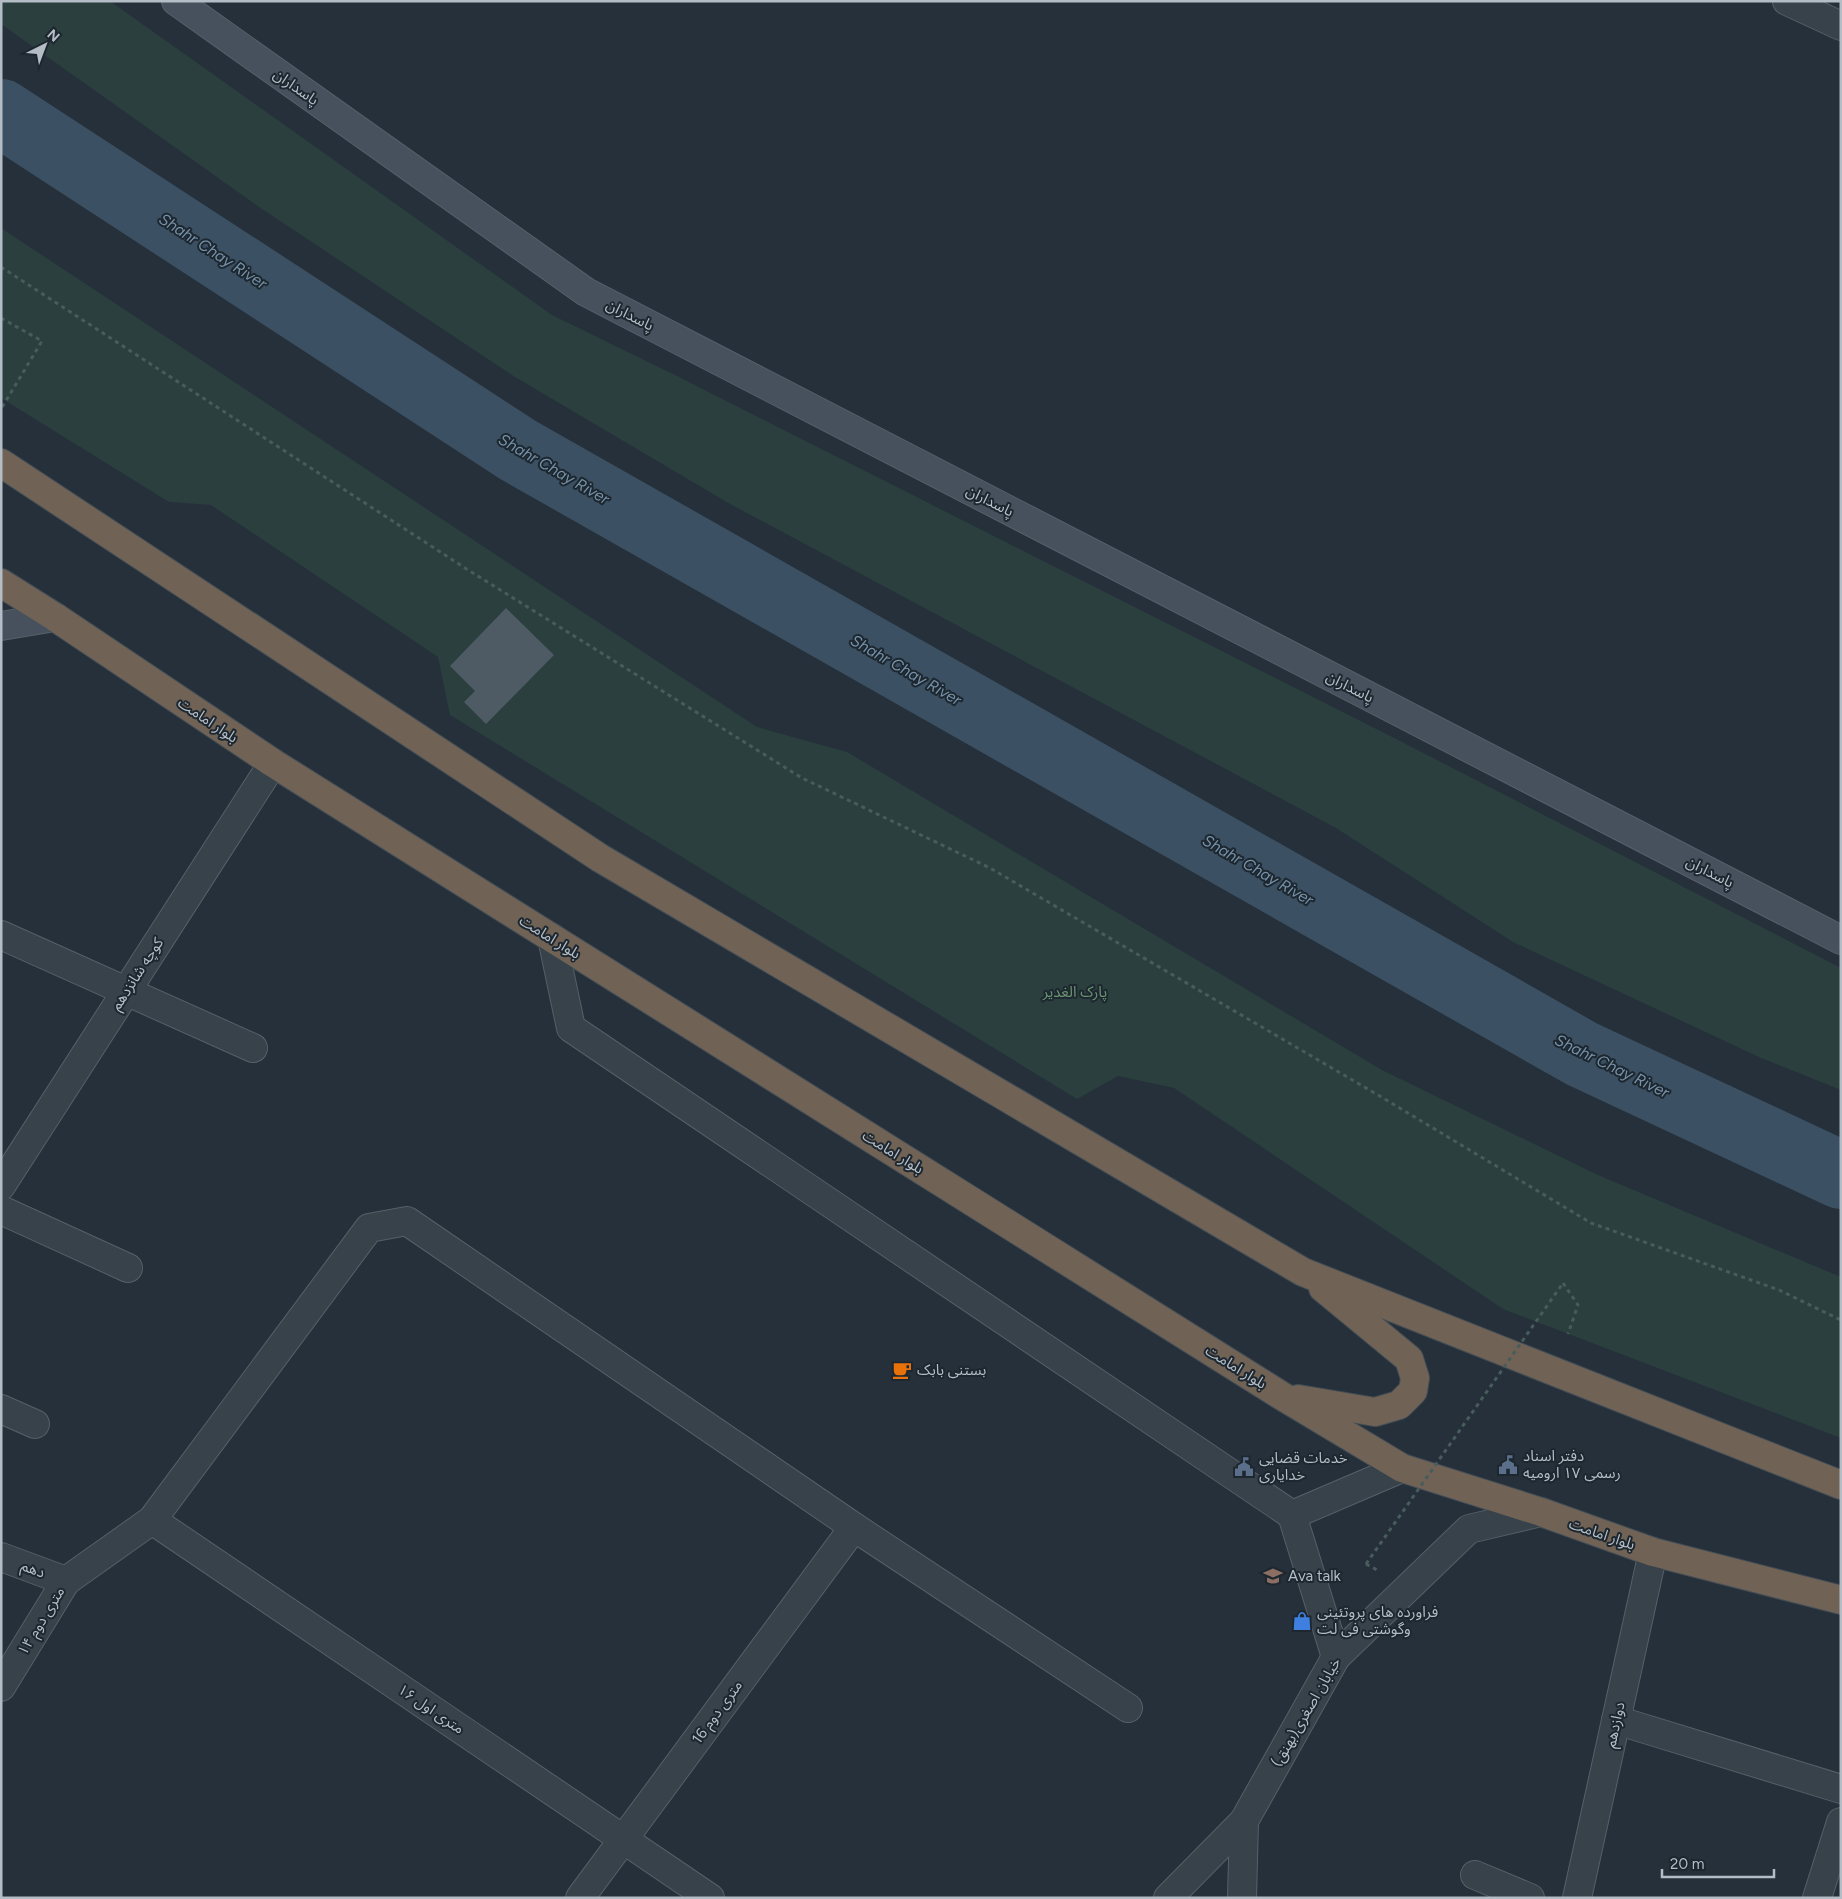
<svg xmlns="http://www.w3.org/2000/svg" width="1842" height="1899" font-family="Figtree,'Noto Sans Arabic',sans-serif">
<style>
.green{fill:#2a3f3e}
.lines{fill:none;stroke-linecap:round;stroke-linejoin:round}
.river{stroke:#3b5062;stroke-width:68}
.building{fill:#4e5b65}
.street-casing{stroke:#566069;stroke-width:30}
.secondary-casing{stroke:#566069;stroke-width:30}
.highway-casing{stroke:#434d56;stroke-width:30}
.path{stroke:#485c5c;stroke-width:3;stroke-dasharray:4 4;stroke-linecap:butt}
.street{stroke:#38424b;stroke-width:28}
.secondary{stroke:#47515e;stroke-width:28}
.highway{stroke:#706356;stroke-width:28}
.path-bridge{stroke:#485c5c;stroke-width:3;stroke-dasharray:4 4;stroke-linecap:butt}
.labels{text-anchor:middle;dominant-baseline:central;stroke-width:4;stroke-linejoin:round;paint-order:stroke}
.street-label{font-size:15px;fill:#b4bdc6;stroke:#1d2730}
.park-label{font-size:15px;fill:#6c9672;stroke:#1d2730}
.poi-label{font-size:15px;fill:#b4bdc6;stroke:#1d2730;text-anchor:start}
.water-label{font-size:16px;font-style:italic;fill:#7691a8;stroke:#1d2730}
</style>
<rect width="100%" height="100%" fill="#25303a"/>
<g class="green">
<polygon points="1,1 110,1 552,315 675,375 1402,742 1841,968 1841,1090 1761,1058 1513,942 1336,828 730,504 515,377 262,209 1,24"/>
<polygon points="1,228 757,727 847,752 1382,1070 1598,1175 1841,1277 1841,1438 1503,1309 1174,1088 1118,1076 1077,1099 450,715 438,657 211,505 169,502 1,398"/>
</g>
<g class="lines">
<polyline class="river" points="1,113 518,450 1582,1054 1841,1175"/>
</g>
<polygon class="building" points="506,608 554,655 486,724 464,702 475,691 450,666"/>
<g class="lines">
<g class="street-casing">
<g id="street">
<polyline points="1787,1 1841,26"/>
<polyline points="1,935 253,1048"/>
<polyline points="552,938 571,1028 1292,1515 1402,1468"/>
<polyline points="1,1186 273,763"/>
<polyline points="1,1210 128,1268"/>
<polyline points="1,1409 35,1424"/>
<polyline points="1292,1515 1336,1657"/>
<polyline points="152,1520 710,1898"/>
<polyline points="1,1557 66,1581"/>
<polyline points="1,1687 66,1581 152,1520 369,1228 407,1221 854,1527 1128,1708"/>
<polyline points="1616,1720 1841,1789"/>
<polyline points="1475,1875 1530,1898"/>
<polyline points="580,1898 854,1527"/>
<polyline points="1168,1898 1244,1821"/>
<polyline points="1242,1898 1244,1821 1336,1657 1469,1529 1541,1512"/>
<polyline points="1577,1898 1653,1552"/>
<polyline points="1817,1898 1841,1822"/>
</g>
</g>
<g class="secondary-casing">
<g id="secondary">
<polyline points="176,1 586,292 1841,940"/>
<polyline points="1,626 55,617"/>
</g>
</g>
<g class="highway-casing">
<g id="highway">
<polyline points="1,463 600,858 1303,1272 1841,1485"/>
<polyline points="1,583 55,617 273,763 1282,1396 1402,1468 1541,1512 1653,1552 1841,1600"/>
<polyline points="1298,1399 1375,1412 1399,1405 1413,1391 1415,1378 1409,1359 1323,1288"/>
</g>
</g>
<g class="path">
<polyline points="1,267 465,568 802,778 990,868 1378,1095 1591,1223 1779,1290 1841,1320"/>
<polyline points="1,318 42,341 1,409"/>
<polyline points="1563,1283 1578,1305 1568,1334"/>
<polyline points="1366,1564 1379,1571"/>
</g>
<use href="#street" class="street"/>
<use href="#secondary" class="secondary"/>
<use href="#highway" class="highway"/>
<polyline class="path-bridge" points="1366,1564 1563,1283"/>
</g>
<defs>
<g id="cafe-bare" transform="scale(1.5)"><path d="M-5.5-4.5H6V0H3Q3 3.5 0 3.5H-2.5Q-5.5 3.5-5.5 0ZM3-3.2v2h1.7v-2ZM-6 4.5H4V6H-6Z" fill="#e8710a" stroke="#1d2730" stroke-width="2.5" paint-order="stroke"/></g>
<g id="civic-bare" transform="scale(1.5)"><path d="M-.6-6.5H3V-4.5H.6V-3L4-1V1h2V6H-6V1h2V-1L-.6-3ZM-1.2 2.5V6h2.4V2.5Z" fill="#5c6f8a" stroke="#1d2730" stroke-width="2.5" paint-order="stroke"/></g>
<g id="school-bare" transform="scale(1.5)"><path d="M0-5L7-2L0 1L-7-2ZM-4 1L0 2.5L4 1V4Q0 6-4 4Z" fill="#8d6e63" stroke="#1d2730" stroke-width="2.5" paint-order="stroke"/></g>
<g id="shop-bare" transform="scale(1.5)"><path d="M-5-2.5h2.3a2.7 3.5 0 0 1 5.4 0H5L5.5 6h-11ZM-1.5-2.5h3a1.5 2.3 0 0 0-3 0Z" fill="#3f7fe0" stroke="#1d2730" stroke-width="2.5" paint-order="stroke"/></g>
</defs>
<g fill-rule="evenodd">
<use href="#cafe-bare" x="902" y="1370"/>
<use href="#civic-bare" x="1508" y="1465"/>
<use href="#civic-bare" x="1244" y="1467"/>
<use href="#school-bare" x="1273" y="1576"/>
<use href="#shop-bare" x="1302" y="1621"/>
</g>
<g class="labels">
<g class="street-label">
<text transform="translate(296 87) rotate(35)">پاسداران</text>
<text transform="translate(630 315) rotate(27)">پاسداران</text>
<text transform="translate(990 501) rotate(27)">پاسداران</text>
<text transform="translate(1350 687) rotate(27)">پاسداران</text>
<text transform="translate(208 720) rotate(34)">بلوار امامت</text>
<text transform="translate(1710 872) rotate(27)">پاسداران</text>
<text transform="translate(550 937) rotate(32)">بلوار امامت</text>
<text transform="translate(137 974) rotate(-57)">کوچه شانزدهم</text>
<text transform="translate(893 1152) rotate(32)">بلوار امامت</text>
<text transform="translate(1236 1367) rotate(32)">بلوار امامت</text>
<text transform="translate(1602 1534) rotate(19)">بلوار امامت</text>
<text transform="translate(33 1569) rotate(20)">دهم</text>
<text transform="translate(41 1621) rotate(-59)">۱۴ متری دوم</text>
<text transform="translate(431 1709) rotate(34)">۱۶ متری اول</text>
<text transform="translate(717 1712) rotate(-54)">16 متری دوم</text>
<text transform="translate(1306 1712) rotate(-60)">خیابان اصغری(بهنق)</text>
<text transform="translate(1615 1725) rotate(-78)">دوازدهم</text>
</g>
<g class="park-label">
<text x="1075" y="992">پارک الغدیر</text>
</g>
<g class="poi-label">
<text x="917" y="1370">بستنی بابک</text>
<text x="1523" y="1456">دفتر اسناد<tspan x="1523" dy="17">رسمی ۱۷ ارومیه</tspan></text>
<text x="1259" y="1458">خدمات قضایی<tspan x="1259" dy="17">خدایاری</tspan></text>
<text x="1288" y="1576">Ava talk</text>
<text x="1317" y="1612">فراورده های پروتئینی<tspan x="1317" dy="17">و‌گوشتی فی لت</tspan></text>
</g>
<g class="water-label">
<text transform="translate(213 251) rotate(33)">Shahr Chay River</text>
<text transform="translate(554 469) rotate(30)">Shahr Chay River</text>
<text transform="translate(906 670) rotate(30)">Shahr Chay River</text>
<text transform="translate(1258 870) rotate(30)">Shahr Chay River</text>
<text transform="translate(1612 1066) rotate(26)">Shahr Chay River</text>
</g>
</g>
<rect width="1842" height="1899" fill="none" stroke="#b4bdc6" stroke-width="5"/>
<g transform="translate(45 45) rotate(42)" stroke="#1d2730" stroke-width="4" paint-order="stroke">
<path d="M0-4L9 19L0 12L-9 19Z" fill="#b4bdc6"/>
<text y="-8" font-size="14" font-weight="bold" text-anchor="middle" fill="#b4bdc6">N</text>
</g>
<path d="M1662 1869v8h112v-8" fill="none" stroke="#b4bdc6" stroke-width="2.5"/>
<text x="1670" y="1869" font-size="15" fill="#b4bdc6" stroke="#1d2730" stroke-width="4" paint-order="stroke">20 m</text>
</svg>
